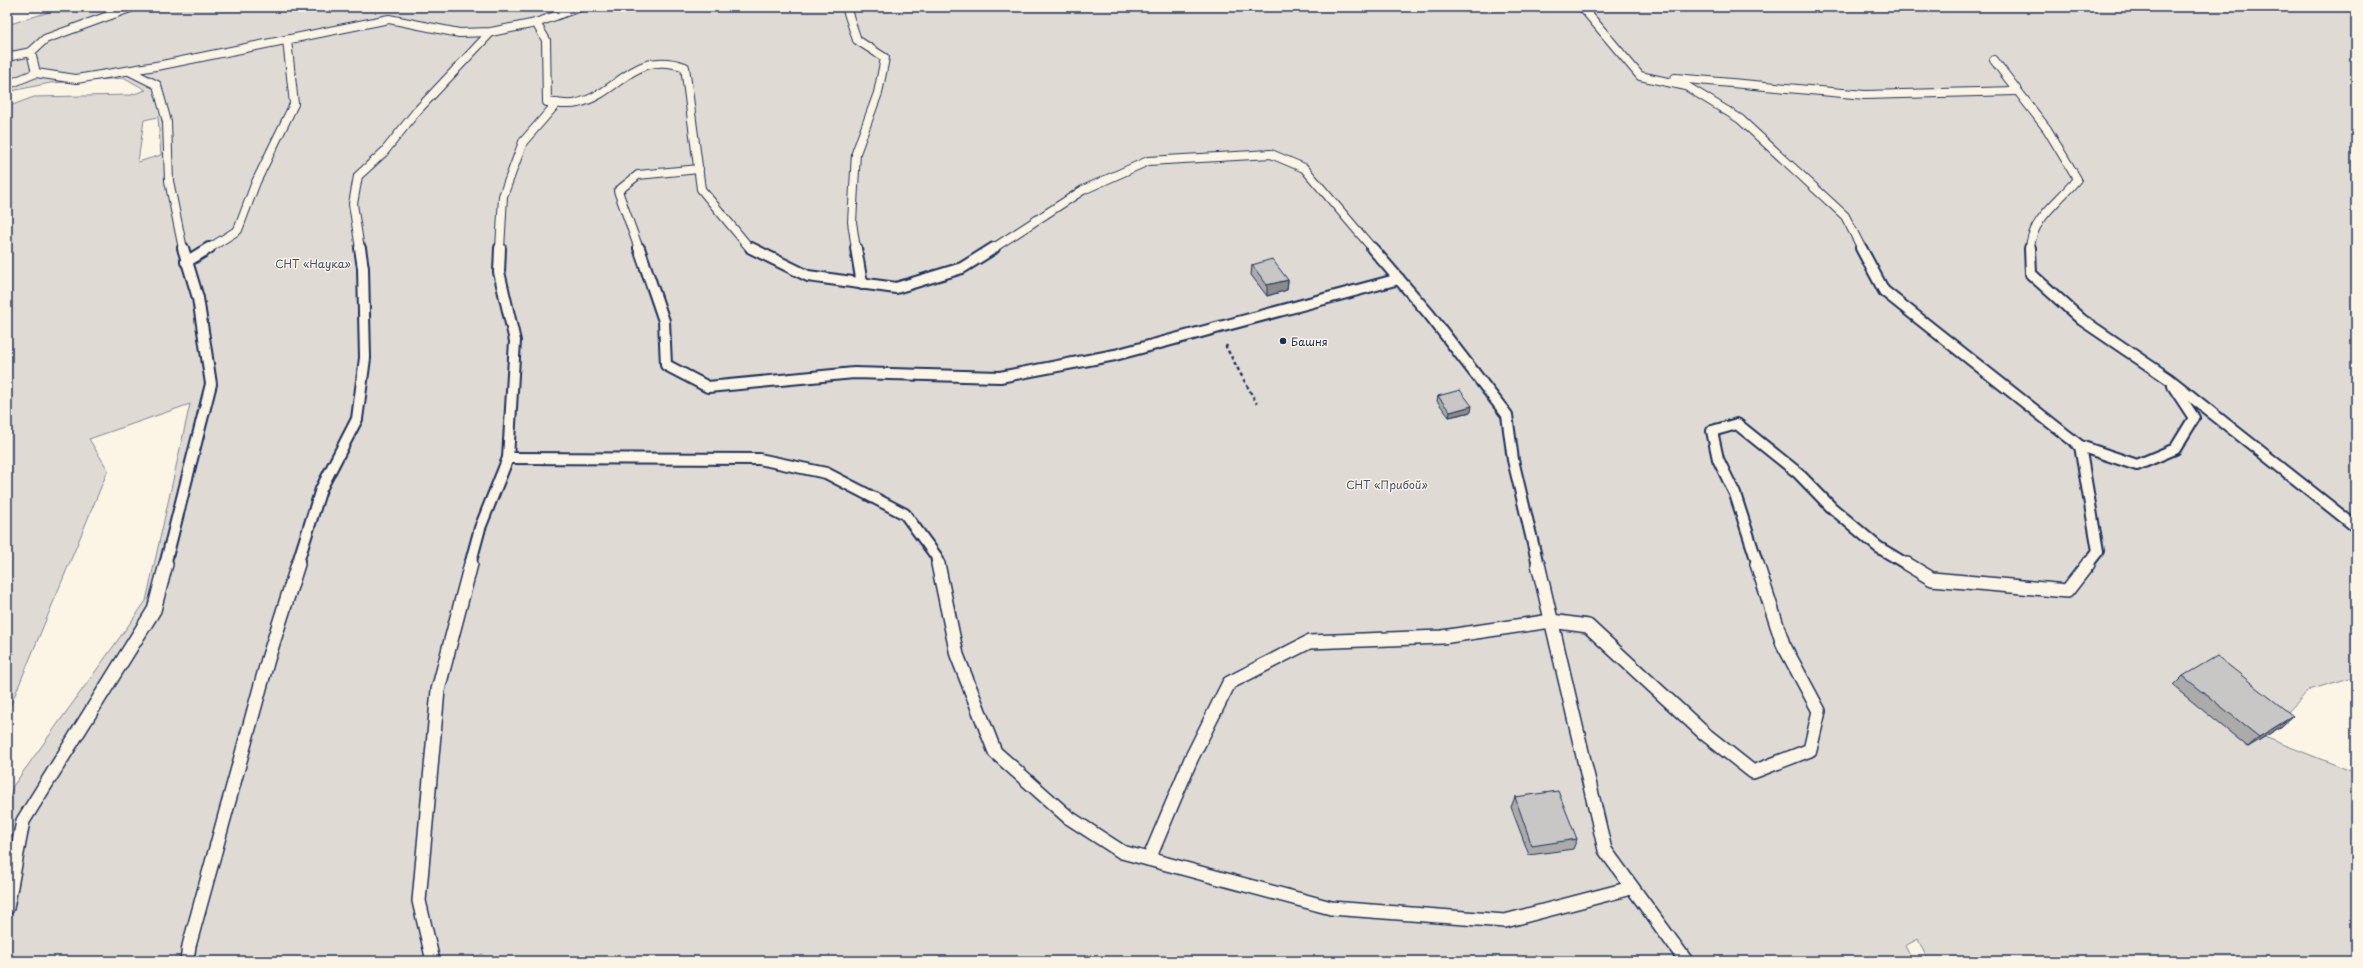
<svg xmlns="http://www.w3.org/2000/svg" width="2363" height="968" font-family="'Playpen Sans',sans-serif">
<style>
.green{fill:#dfdbd4;stroke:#7d8599;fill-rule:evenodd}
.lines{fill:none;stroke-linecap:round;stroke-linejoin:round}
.service-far2-casing{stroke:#1b2f5e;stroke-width:10}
.service-far1-casing{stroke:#1b2f5e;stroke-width:14}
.service-casing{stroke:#1b2f5e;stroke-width:16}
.path{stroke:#1b2f5e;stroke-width:2.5;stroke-dasharray:3.5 3;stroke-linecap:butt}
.service-far2{stroke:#fcf5e5;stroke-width:8}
.service-far1{stroke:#fcf5e5;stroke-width:10}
.service{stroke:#fcf5e5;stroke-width:13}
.wall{fill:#acabaa;stroke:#1b2f5e}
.shaded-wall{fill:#8c8b8b;stroke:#1b2f5e}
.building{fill:#c8c7c6;stroke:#1b2f5e}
.poi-dot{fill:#1b2f5e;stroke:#fcf5e5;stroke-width:1.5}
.labels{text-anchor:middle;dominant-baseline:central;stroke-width:3;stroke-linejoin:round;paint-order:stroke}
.park-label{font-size:11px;fill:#425176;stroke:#fcf5e5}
.poi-label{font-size:11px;fill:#1b2f5e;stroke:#fcf5e5;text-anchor:start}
</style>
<rect width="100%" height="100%" fill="#fcf5e5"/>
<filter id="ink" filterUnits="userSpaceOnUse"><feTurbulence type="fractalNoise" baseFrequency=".025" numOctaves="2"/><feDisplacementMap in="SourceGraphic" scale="8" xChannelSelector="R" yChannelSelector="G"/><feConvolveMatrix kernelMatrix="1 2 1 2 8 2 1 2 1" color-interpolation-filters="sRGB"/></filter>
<g filter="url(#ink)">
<path class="green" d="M65 7H2356V676L2309 690 2285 715 2219 719 2356 773V961H1928L1918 939 1905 946 1913 961H485L483 954 467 959V961H7V809L13 786 146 601 190 404 89 439 108 470 7 714V107L34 97 131 95 146 90 125 78 50 83 7 92V25ZM158 117 161 155 138 162 144 120Z"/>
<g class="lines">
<g class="service-far2-casing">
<g id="service-far2">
<polyline points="846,7 857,40 885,58 878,93 856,153 852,222 856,249"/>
<polyline points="1582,7 1640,76 1686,86 1740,119 1845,216 1862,249"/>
<path d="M536 23 546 40 547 102C557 103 568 106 578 103 620 93 633 49 685 67L701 189 748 246 753 249"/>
<polyline points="31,52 36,73"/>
<polyline points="7,57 31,52 45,39 133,7"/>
<path d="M1994 60 2047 129 2077 179C2060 201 2031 219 2030 249"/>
<polyline points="129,71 157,85 167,122 169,181 183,249"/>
<polyline points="1675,78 1865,95 2016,91"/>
<polyline points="7,85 36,73 76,79 162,65 389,19 459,33 491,32 536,23 580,7"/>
<polyline points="208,249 238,230 256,182 294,104 287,40"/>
<polyline points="360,249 353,204 358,176 384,152 416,112 491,32"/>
<polyline points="500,249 503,196 523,142 557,103"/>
<polyline points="639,249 618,191 638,175 699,169"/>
<polyline points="992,249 1083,190 1148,161 1271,154 1304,168 1373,249"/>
</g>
</g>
<g class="service-far1-casing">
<g id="service-far1">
<polyline points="639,248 664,321 666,365 708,387 854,373 1000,377 1115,355 1399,279"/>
<polyline points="751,248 808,276 896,288 962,268 994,248"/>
<polyline points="856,248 862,284"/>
<polyline points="1372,248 1429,314 1507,415 1513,460 1538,565"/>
<polyline points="1861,248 1884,291 2080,446 2098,551 2087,565"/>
<polyline points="2030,248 2031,274 2082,320 2169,379 2356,527"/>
<polyline points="186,262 209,248"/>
<polyline points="2080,446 2137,465 2175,449 2194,418 2173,386"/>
<polyline points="508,458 759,459 826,473 905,514 936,556 938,565"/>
<polyline points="165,565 211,384 198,298 183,248"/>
<polyline points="297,565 321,489 357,419 365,358 363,268 360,248"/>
<polyline points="470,565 480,528 508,458 515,341 499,272 500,248"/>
<polyline points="1758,565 1735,494 1718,459 1712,431 1737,424 1798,473 1831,507 1878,547 1908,565"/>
</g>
</g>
<g class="service-casing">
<g id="service">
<polyline points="938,564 957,655 995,752 1068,817 1122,852 1331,908 1505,921 1631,888"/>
<polyline points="1538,564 1605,850 1686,961"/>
<polyline points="1907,564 1932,579 2067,591 2088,564"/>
<polyline points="1149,859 1191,759 1229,683 1309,642 1442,637 1551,621 1588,626 1705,734 1753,772 1810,750 1819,711 1783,644 1757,564"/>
<polyline points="7,908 23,821 154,610 166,564"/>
<polyline points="187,961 189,946 268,659 298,564"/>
<polyline points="433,961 419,901 438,690 471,564"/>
</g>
</g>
<polyline class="path" points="1227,345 1226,347 1257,404"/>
<use href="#service-far2" class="service-far2"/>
<use href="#service-far1" class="service-far1"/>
<use href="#service" class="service"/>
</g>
<g class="wall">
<polygon points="1252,265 1288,280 1287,290 1267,296 1251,275"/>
<polygon points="1438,396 1471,412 1449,417 1437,401"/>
<polygon points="2183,676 2282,726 2248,747 2173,686"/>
<polygon points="1515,797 1577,839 1573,849 1529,855 1511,807"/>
</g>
<g class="shaded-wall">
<polygon points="1288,280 1287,290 1267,296 1267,285"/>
<polygon points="1472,406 1471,412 1449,417 1450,412"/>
<polygon points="2293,716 2282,726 2248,747 2259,737"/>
</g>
<g class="building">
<polygon points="1272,259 1288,280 1267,285 1252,265"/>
<polygon points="1460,390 1472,406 1450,412 1438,396"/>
<polygon points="2217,656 2293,716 2259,737 2183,676"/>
<polygon points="1558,791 1577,839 1532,846 1515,797"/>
</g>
</g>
<circle class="poi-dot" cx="1283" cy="341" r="4"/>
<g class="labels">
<g class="park-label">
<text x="313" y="263">СНТ «Наука»</text>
<text x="1387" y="484">СНТ «Прибой»</text>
</g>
<g class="poi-label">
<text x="1291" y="341">Башня</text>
</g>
</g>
<rect width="2363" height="968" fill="none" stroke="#fcf5e5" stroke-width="24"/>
<rect x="12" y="12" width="2339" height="944" fill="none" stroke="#1b2f5e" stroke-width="1.5" filter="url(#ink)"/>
</svg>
